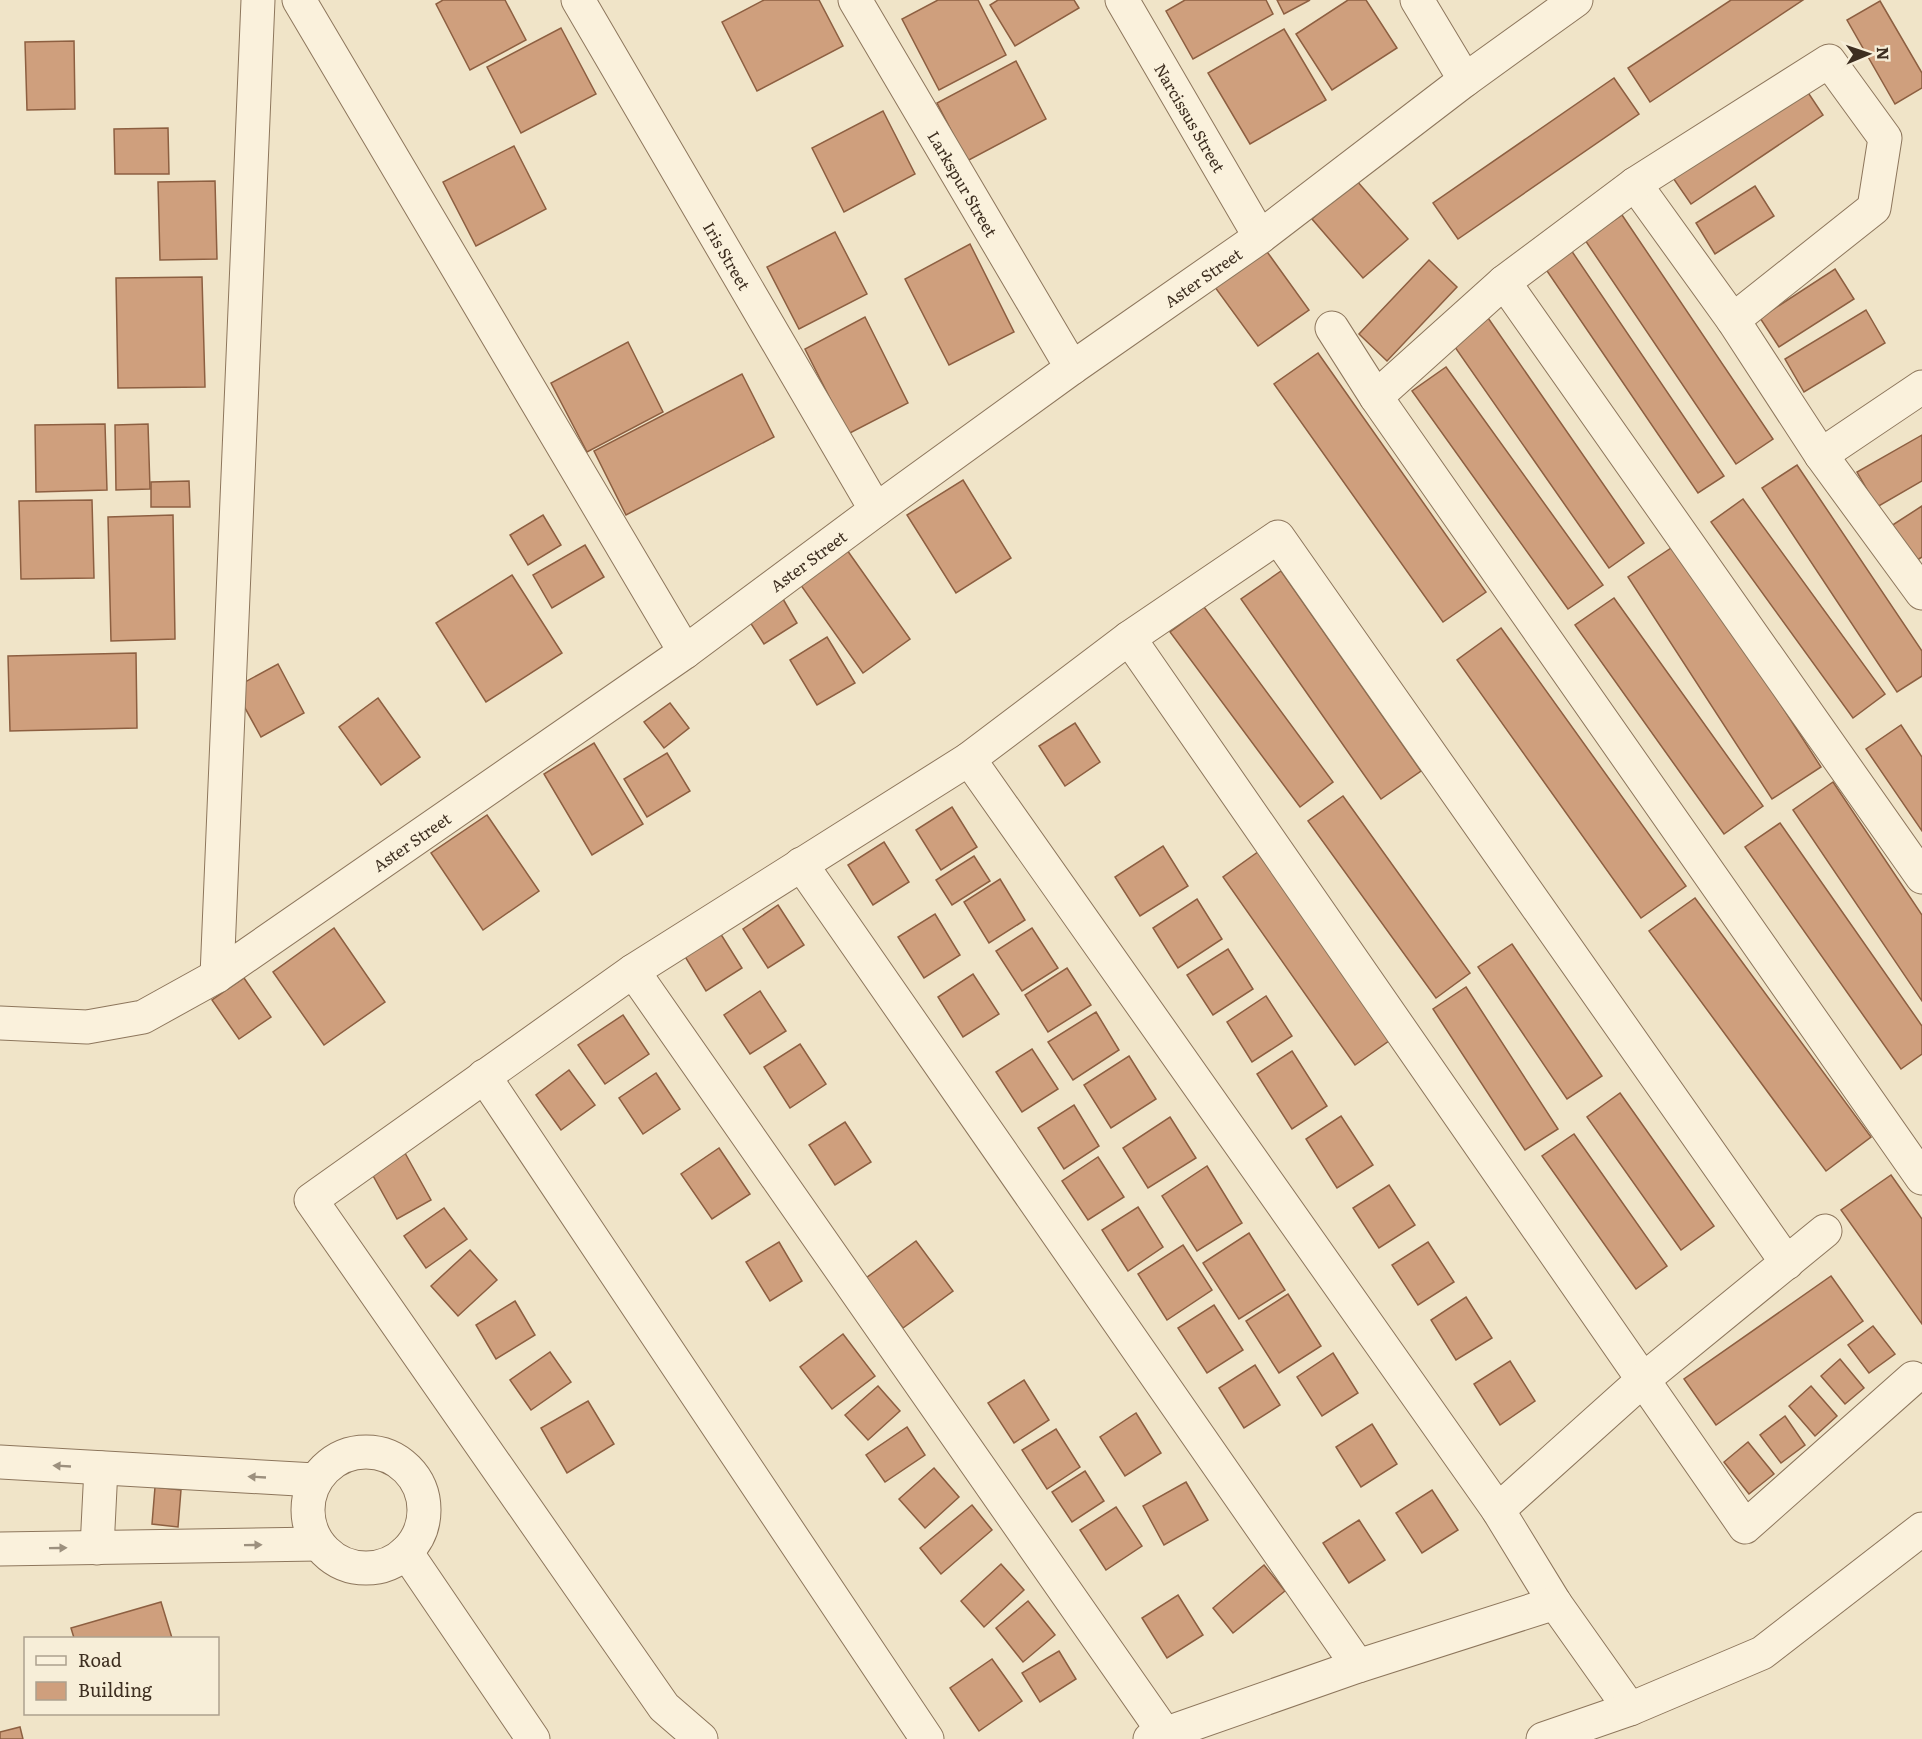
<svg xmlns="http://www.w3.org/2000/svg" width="1922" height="1739" font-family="Literata,serif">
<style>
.building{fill:#cf9f7d;stroke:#8d5f41;stroke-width:1.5}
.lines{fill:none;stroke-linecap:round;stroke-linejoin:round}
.street-casing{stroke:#8d765c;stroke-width:35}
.street{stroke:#faf1dc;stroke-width:33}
.oneway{fill:#9c907e}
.labels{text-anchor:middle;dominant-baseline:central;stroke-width:6;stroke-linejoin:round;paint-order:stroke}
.street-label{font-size:16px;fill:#3d2e20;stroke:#f7eed8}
</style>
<rect width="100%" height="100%" fill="#f0e4c8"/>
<g class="building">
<polygon points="443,0 505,0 526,40 470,70 436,4"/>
<polygon points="764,0 819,0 843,46 757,91 722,22"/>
<polygon points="938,0 978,0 1006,55 939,90 902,19"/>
<polygon points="998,0 1074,0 1079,8 1015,46 990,5"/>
<polygon points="1185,0 1266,0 1273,14 1193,59 1166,11"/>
<polygon points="1277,0 1310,0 1284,14"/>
<polygon points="1348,0 1366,0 1397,48 1332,90 1296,34"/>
<polygon points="1731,0 1803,0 1650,102 1628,68"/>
<polygon points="1880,1 1922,73 1922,88 1895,104 1847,20"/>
<polygon points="561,28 596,94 521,133 487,67"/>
<polygon points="1284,29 1326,100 1250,144 1208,73"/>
<polygon points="74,41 75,109 27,110 25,42"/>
<polygon points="1016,61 1046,119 967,161 937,103"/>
<polygon points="1614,78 1639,114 1458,239 1433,203"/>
<polygon points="1803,85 1823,115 1691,204 1671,175"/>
<polygon points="883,111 915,174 844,212 812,148"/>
<polygon points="168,128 169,174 115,174 114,129"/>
<polygon points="514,146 546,209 476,246 443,182"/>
<polygon points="1356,180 1408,239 1363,278 1312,219"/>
<polygon points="215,181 217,259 160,260 158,182"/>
<polygon points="1755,186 1774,216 1715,254 1696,223"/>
<polygon points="1622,215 1773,439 1736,464 1585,240"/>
<polygon points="835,232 867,294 799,329 767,267"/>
<polygon points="1260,242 1309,310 1258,346 1209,279"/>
<polygon points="970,244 1014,332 949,365 905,279"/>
<polygon points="1571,250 1724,476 1698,493 1545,268"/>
<polygon points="1429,260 1457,287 1387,361 1359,334"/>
<polygon points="1835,269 1854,299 1779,347 1760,318"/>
<polygon points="202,277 205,387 118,388 116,278"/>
<polygon points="1866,310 1885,343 1804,392 1785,359"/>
<polygon points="1486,315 1644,543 1609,568 1450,340"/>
<polygon points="865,317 908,403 848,434 805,349"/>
<polygon points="628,342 663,412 587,452 551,383"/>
<polygon points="1318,353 1486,592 1443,622 1274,384"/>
<polygon points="1446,367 1603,585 1568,609 1412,391"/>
<polygon points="742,374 774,437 626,515 594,451"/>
<polygon points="105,424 107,490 36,492 35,425"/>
<polygon points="148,424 150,489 116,490 115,425"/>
<polygon points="1922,435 1922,481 1877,507 1857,472"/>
<polygon points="1797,465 1922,651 1922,676 1897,692 1762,488"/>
<polygon points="963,480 1011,558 956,593 907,515"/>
<polygon points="189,481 190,507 151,507 151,482"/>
<polygon points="1743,499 1885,694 1853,718 1711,522"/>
<polygon points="92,500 94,578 21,579 19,501"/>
<polygon points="1922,506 1922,557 1914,562 1891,526"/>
<polygon points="173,515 175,639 111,641 108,517"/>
<polygon points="543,515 561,545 528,565 510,535"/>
<polygon points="1677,544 1821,767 1772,799 1628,577"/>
<polygon points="585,545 604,577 552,608 533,575"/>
<polygon points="847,550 910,639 863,673 800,584"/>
<polygon points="1281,571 1421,771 1381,799 1241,599"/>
<polygon points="512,575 562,653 486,702 436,623"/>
<polygon points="1614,598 1763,806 1724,834 1575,625"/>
<polygon points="783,599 797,623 764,644 748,619"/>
<polygon points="1204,607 1333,782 1300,807 1170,632"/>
<polygon points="1501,628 1686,886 1641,918 1457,660"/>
<polygon points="827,637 855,683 817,705 790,660"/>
<polygon points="136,653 137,728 10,731 8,656"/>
<polygon points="278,664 304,713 261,737 234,688"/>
<polygon points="378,698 420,757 381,785 339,727"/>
<polygon points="670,703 689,728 664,748 644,722"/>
<polygon points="1075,723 1100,762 1065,786 1039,746"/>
<polygon points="1901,725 1922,757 1922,831 1866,749"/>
<polygon points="594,743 643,824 592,855 544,774"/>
<polygon points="667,753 690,791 647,817 624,779"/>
<polygon points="1833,782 1922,915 1922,1001 1793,810"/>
<polygon points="1343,796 1470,973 1436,998 1308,821"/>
<polygon points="952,807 977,847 941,870 916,830"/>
<polygon points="487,815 539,891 483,930 431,853"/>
<polygon points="1780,823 1922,1026 1922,1054 1901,1069 1745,847"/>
<polygon points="884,842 909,882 873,905 848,865"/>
<polygon points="1163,846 1188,886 1140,916 1115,877"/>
<polygon points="1262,849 1393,1038 1355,1065 1223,877"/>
<polygon points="974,856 990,881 952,905 936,880"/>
<polygon points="1000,879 1025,920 989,943 964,902"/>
<polygon points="1695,898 1871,1137 1826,1171 1649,931"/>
<polygon points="1197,899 1222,939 1178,968 1153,928"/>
<polygon points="778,905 804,945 768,968 743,929"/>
<polygon points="935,914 960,955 924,978 898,937"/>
<polygon points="334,928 385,1002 324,1045 273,972"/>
<polygon points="717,928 742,968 706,991 681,950"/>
<polygon points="1032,928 1058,968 1022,991 996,951"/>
<polygon points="1512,944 1602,1076 1567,1099 1478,967"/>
<polygon points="1228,949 1253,989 1213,1015 1187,975"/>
<polygon points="1067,968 1091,1005 1048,1032 1025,995"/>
<polygon points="973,974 999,1014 963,1037 938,997"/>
<polygon points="244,978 271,1017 239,1039 212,1000"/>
<polygon points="1466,987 1558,1129 1525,1150 1433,1009"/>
<polygon points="760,991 786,1031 750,1054 724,1015"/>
<polygon points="1266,996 1292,1036 1252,1062 1227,1022"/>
<polygon points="1096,1012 1119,1050 1073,1080 1048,1042"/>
<polygon points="623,1015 649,1054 605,1084 578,1045"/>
<polygon points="800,1044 826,1084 790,1108 764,1067"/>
<polygon points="1032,1049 1058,1089 1022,1112 996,1072"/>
<polygon points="1292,1051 1327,1106 1292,1129 1257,1074"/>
<polygon points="1129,1056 1156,1099 1111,1128 1084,1085"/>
<polygon points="569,1070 595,1105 561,1130 536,1095"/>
<polygon points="656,1073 680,1109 643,1134 619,1098"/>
<polygon points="1620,1093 1714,1226 1681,1250 1587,1117"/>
<polygon points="1074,1105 1099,1146 1064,1169 1038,1128"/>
<polygon points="1341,1116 1373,1165 1337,1188 1306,1139"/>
<polygon points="1170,1117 1196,1158 1148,1188 1123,1148"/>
<polygon points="845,1122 871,1162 835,1185 809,1145"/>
<polygon points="1574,1134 1667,1266 1636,1289 1542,1156"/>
<polygon points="719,1148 750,1194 712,1219 681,1174"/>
<polygon points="405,1153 431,1200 397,1219 371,1172"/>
<polygon points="1098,1157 1124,1197 1088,1220 1062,1181"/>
<polygon points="1207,1166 1242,1223 1197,1251 1162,1196"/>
<polygon points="1891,1175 1922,1219 1922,1324 1841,1210"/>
<polygon points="1389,1185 1415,1225 1379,1248 1353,1208"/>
<polygon points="1138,1207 1163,1247 1128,1271 1102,1230"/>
<polygon points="444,1208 467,1239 426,1268 404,1236"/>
<polygon points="1249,1233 1285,1290 1239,1319 1203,1263"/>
<polygon points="916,1241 953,1291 903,1328 866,1278"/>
<polygon points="779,1242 802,1281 770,1301 746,1262"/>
<polygon points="1428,1242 1454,1282 1418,1305 1392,1265"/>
<polygon points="1183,1245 1212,1290 1167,1320 1138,1274"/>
<polygon points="470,1250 497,1280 458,1316 431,1286"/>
<polygon points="1831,1276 1863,1321 1716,1425 1684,1379"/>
<polygon points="1288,1294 1321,1346 1279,1373 1246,1321"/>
<polygon points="1466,1297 1492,1338 1456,1360 1431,1320"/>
<polygon points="515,1301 535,1335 496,1359 476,1325"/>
<polygon points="1214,1305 1243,1350 1207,1373 1178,1328"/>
<polygon points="1873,1326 1895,1354 1869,1373 1848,1345"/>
<polygon points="843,1334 875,1376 832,1409 800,1367"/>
<polygon points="550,1352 571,1382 531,1410 510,1380"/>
<polygon points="1333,1353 1358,1393 1322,1416 1297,1377"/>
<polygon points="1840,1359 1864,1388 1845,1404 1821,1376"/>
<polygon points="1510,1361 1535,1401 1500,1425 1474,1384"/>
<polygon points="1255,1365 1280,1405 1244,1428 1219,1388"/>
<polygon points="1024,1380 1049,1420 1014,1443 988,1403"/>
<polygon points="878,1386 900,1411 868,1440 845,1415"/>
<polygon points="1811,1386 1837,1416 1815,1436 1789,1406"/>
<polygon points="588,1401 614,1444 567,1473 541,1428"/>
<polygon points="1136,1413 1161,1453 1125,1476 1100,1437"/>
<polygon points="1785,1416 1805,1445 1781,1463 1760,1435"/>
<polygon points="1372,1424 1397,1464 1361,1487 1336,1447"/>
<polygon points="907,1427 925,1455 885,1482 866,1455"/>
<polygon points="1056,1429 1080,1467 1047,1489 1022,1450"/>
<polygon points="1748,1442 1774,1474 1749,1494 1724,1462"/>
<polygon points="934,1468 959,1497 925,1528 899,1499"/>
<polygon points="1085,1471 1104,1501 1072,1522 1052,1492"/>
<polygon points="1186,1482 1208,1520 1164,1545 1143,1506"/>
<polygon points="155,1487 181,1490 178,1527 152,1524"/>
<polygon points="1432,1490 1458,1530 1422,1553 1396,1513"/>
<polygon points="972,1505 992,1530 941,1574 920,1548"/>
<polygon points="1116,1507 1142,1546 1106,1570 1080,1530"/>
<polygon points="1359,1520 1385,1560 1349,1583 1323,1543"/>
<polygon points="1001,1564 1024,1590 984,1627 961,1601"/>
<polygon points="1264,1565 1285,1591 1233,1633 1213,1608"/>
<polygon points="1178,1595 1203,1635 1167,1658 1142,1618"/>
<polygon points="1028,1601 1055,1635 1023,1662 996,1628"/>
<polygon points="161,1602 172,1638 74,1638 71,1628"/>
<polygon points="1059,1651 1076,1679 1040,1702 1022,1673"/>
<polygon points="992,1659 1022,1701 979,1731 950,1688"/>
<polygon points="20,1727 23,1739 0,1739 0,1732"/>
</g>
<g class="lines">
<g class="street-casing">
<g id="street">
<polyline points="299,0 685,652"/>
<path id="s1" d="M578 0 876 510"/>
<path id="s2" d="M855 0 1072 368"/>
<path id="s3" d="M1122 0 1260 237"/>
<polyline points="1417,0 1465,80"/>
<polyline points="1635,184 1733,320 1821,455 1922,593"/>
<polyline points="1504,282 1922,877"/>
<polyline points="1332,328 1376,397 1922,1178"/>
<polyline points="1376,397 1504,282 1635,184 1829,61 1885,138 1874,208 1733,320"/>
<polyline points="1821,455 1922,387"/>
<polyline points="1129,638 1745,1527 1913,1378"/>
<polyline points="969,759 1498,1510 1555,1603 1630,1709"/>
<polyline points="801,864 1358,1666"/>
<polyline points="633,971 1165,1734"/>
<polyline points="217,976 258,0"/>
<path id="s4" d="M0 1023 87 1027 143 1017 217 976 685 652 876 510 1072 368 1260 237 1465 80 1576 0"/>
<polyline points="484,1076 927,1739"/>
<circle cx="366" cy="1510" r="58"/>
<polyline points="0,1462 315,1480"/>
<polyline points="1498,1510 1644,1379 1825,1231"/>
<polyline points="97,1548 101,1468"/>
<polyline points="0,1549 318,1544"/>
<polyline points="406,1552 533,1739"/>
<polyline points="701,1739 664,1707 311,1200 633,971 969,759 1129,638 1278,537 1787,1263"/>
<polyline points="1150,1739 1358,1666 1555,1603"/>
<polyline points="1543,1739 1630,1709 1762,1653 1922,1529"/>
</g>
</g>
<use href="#street" class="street"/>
</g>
<defs><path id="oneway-solid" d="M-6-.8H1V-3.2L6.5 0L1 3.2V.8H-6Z" transform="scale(1.5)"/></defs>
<g class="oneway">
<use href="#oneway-solid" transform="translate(62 1466) rotate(-177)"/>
<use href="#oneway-solid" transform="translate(257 1477) rotate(-177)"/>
<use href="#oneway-solid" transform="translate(253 1545) rotate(-1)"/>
<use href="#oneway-solid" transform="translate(58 1548) rotate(-1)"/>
</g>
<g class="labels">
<g class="street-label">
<text stroke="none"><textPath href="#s3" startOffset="136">Narcissus Street</textPath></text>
<text stroke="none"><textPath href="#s2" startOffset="213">Larkspur Street</textPath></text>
<text stroke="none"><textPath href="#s1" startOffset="296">Iris Street</textPath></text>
<text stroke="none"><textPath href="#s4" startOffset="1437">Aster Street</textPath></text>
<text stroke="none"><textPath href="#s4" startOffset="951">Aster Street</textPath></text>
<text stroke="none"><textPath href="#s4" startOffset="465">Aster Street</textPath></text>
</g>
</g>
<rect x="24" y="1637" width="195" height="78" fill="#f7eed8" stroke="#ada18e" stroke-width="1.5"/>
<rect x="36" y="1656" width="30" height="9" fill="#faf1dc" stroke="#ada18e" stroke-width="1.5"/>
<text x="78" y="1667" font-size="18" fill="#3d2e20">Road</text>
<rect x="36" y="1682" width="30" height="18" fill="#cf9f7d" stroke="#ada18e" stroke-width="1.5"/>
<text x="78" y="1697" font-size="18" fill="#3d2e20">Building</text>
<g transform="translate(1868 54) rotate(88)" stroke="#f7eed8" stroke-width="4.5" paint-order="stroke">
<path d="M0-4.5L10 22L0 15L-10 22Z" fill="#3d2e20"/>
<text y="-9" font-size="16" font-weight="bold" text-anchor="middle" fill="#3d2e20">N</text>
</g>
</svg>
